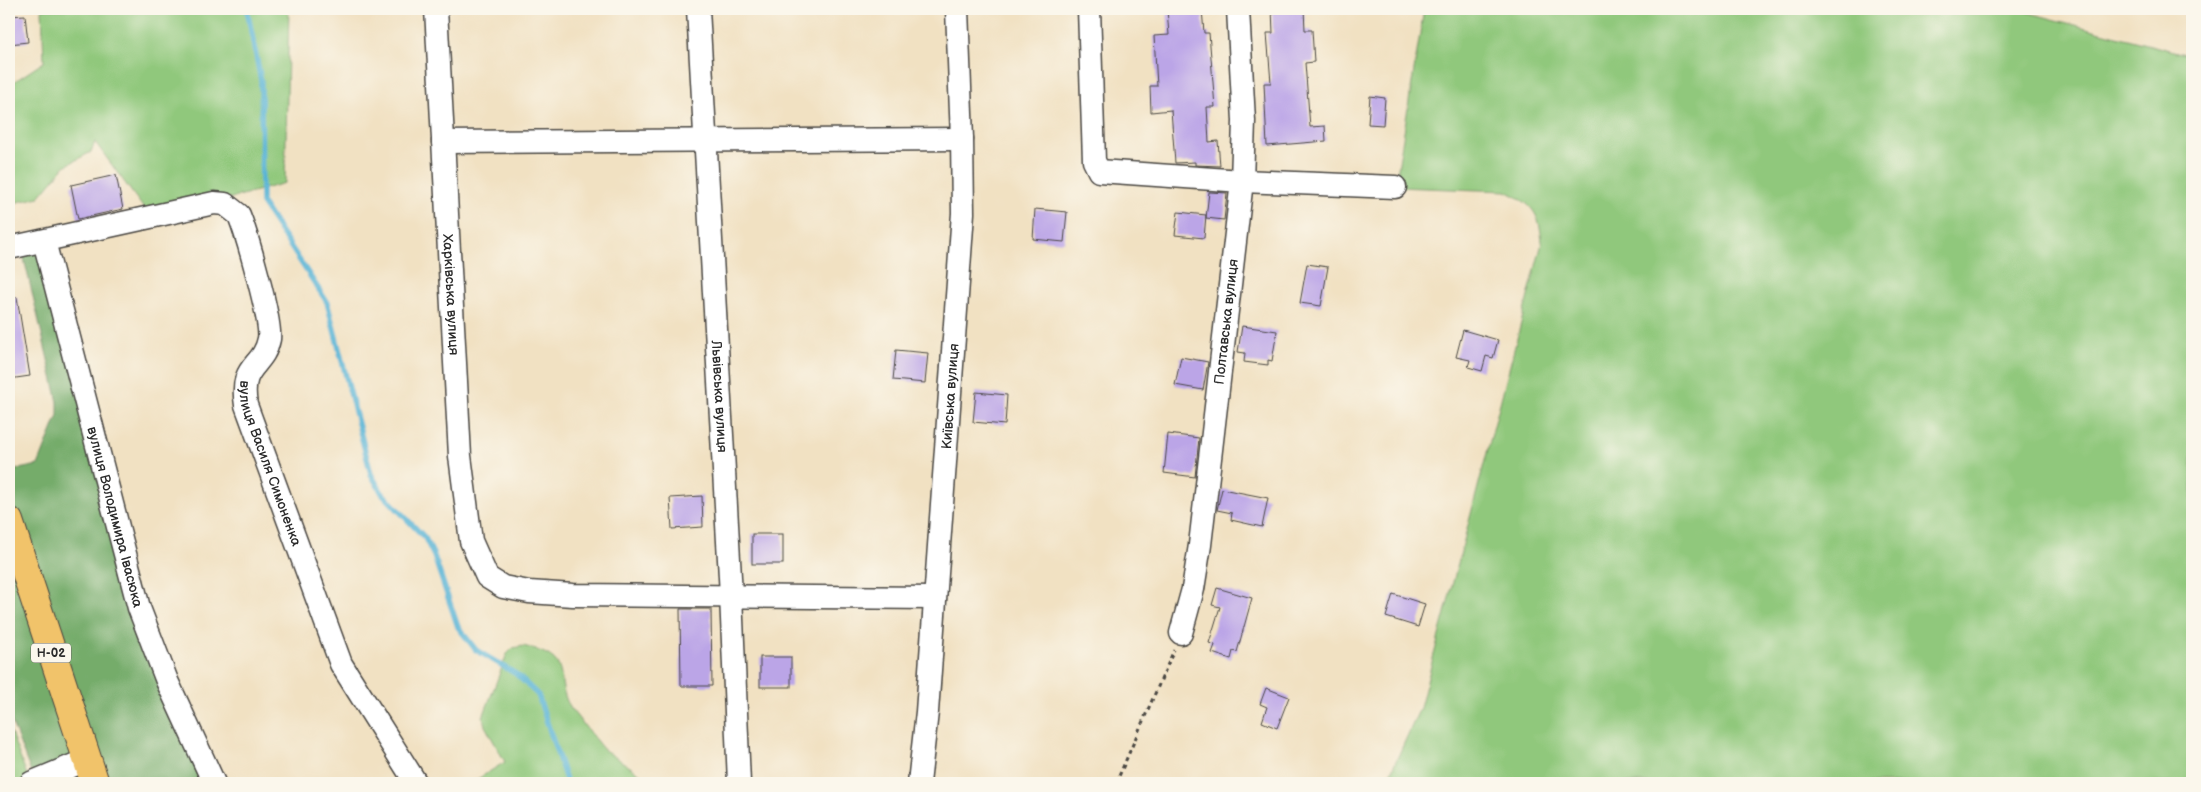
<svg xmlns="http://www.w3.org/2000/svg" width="2201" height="792" font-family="'Balsamiq Sans',sans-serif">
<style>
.green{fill:#90c87b;stroke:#5e7a53}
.forest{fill:#74ac6b;stroke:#506c4b}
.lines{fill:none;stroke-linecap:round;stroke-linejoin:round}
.stream{stroke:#57b3d5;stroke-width:5.5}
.building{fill:#bba5e7}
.minor-casing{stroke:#494642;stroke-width:25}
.major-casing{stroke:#494642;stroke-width:30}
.path{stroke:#494642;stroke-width:3;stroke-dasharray:4 4;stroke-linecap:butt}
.minor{stroke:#fff;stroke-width:22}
.major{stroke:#f1c36a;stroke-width:28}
.labels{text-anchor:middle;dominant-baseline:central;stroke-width:4;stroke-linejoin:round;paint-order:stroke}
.shield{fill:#fbf7ec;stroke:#696865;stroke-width:1}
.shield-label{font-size:12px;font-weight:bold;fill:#2b2b2b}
.street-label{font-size:14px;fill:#2b2b2b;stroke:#fbf7ec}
</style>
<rect width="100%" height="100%" fill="#fbf7ec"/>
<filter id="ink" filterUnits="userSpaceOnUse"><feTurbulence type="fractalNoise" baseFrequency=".02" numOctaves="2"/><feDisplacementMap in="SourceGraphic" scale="10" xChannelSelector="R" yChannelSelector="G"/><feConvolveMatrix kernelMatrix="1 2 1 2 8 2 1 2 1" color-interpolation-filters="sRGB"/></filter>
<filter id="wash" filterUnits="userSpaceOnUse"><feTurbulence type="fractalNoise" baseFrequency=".0096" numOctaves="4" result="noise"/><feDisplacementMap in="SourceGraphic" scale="20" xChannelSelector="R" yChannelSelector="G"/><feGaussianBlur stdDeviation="1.12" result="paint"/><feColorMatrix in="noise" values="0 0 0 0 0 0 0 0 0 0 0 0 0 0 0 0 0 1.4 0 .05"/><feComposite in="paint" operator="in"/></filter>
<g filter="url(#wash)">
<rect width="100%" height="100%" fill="#f1e1c2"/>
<g class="green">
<polygon points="42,9 289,9 285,183 214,203 150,217 95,142 91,152 65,166 39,197 9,204 9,85 44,62"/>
<path d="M1424 9H2015L2192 56V783H1386L1420 708 1542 243C1540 213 1532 204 1506 191L1395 187Z"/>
<path d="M523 646C577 659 551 674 571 709L603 749 654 783H471L505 762 485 726 483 717 507 654 513 648Z"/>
<polygon points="9,728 30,783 9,783"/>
</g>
<polygon class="forest" points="44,241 129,574 214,783 35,783 9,715 9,471 38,465 58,415 58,402 21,246"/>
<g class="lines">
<polyline class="stream" points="247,9 261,81 262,203 327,302 371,474 382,493 425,538 434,556 458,627 476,650 516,674 538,695 567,783"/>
</g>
<g id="blocks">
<g class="building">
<polygon points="1167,9 1202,9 1204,33 1209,33 1215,107 1207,107 1209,142 1218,141 1220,166 1195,165 1195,162 1175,163 1171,110 1151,112 1150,86 1157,86 1154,36 1169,35"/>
<polygon points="1272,9 1304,9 1305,30 1312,30 1314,62 1305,63 1310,127 1325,126 1326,141 1267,146 1264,83 1271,83 1267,33 1273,33"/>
<polygon points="25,15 28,42 9,44 9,16"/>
<polygon points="1370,96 1385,98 1383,125 1368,124"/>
<polygon points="116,175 123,209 78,219 71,185"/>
<polygon points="1209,192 1227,193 1224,220 1206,218"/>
<polygon points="1035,209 1067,212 1064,242 1033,239"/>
<polygon points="1178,212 1206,215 1204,238 1175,235"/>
<polygon points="1307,264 1328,267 1321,306 1300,303"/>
<polygon points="9,297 17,297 30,376 9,379"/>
<polygon points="1242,326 1277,331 1272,361 1268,360 1268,365 1244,362 1245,353 1238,352"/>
<polygon points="1463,330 1498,340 1493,358 1486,356 1482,371 1468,367 1470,360 1456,357"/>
<polygon points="896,350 928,353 925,383 893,380"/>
<polygon points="1181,357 1208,362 1203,390 1175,385"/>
<polygon points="976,392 1007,395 1005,425 973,422"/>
<polygon points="1168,434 1199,438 1195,477 1164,473"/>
<polygon points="1222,489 1268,498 1262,527 1231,520 1232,513 1217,510"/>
<polygon points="702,496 703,527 672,529 670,498"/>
<rect x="752" y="534" width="31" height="30"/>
<polygon points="1217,588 1252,598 1237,652 1233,651 1231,659 1212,653 1215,645 1209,643 1220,607 1212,605"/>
<polygon points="1393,594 1425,604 1418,627 1386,617"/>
<polygon points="680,609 711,609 712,686 681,686"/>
<rect x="760" y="657" width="31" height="30"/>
<polygon points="1266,688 1289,697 1277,728 1262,722 1267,707 1260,704"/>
</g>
</g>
</g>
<g filter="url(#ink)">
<use href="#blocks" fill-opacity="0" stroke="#494642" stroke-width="1"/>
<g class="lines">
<g class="minor-casing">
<g id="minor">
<path id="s1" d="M436 9 460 456 471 541 487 577 503 587 529 592 573 595 934 598"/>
<path id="s2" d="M698 9 731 595 739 783"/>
<polyline points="1089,9 1094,161 1099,171 1242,181 1395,187"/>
<polyline points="443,142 962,139"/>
<path id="s3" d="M44 241 139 608 167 681 214 783"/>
<path id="s4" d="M9 248 214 203 225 204 239 215C247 235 272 322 269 339 263 369 239 363 246 405L341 664 416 783"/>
<path id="s5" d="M1181 633 1193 589 1200 545 1242 181 1244 121 1238 9"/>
<polyline points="31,783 86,760"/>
<path id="s6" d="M919 783 927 712 963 213 962 139 957 9"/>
</g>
</g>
<g class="major-casing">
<polyline id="major" points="9,521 95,783"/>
</g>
<polyline class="path" points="1116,783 1174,650"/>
<use href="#minor" class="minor"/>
<use href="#major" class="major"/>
</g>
</g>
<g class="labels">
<rect class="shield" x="31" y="643.5" width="40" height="19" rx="4"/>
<g class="shield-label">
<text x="51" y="653">Н-02</text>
</g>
<g class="street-label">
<text stroke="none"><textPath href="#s1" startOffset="286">Харківська вулиця</textPath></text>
<text stroke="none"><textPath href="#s5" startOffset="315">Полтавська вулиця</textPath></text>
<text stroke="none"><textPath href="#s2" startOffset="388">Львівська вулиця</textPath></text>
<text stroke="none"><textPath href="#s6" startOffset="388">Київська вулиця</textPath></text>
<text stroke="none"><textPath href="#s4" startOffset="502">вулиця Василя Симоненка</textPath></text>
<text stroke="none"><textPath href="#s3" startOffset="285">вулиця Володимира Івасюка</textPath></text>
</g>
</g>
<rect width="2201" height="792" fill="none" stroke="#fbf7ec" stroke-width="30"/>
</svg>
